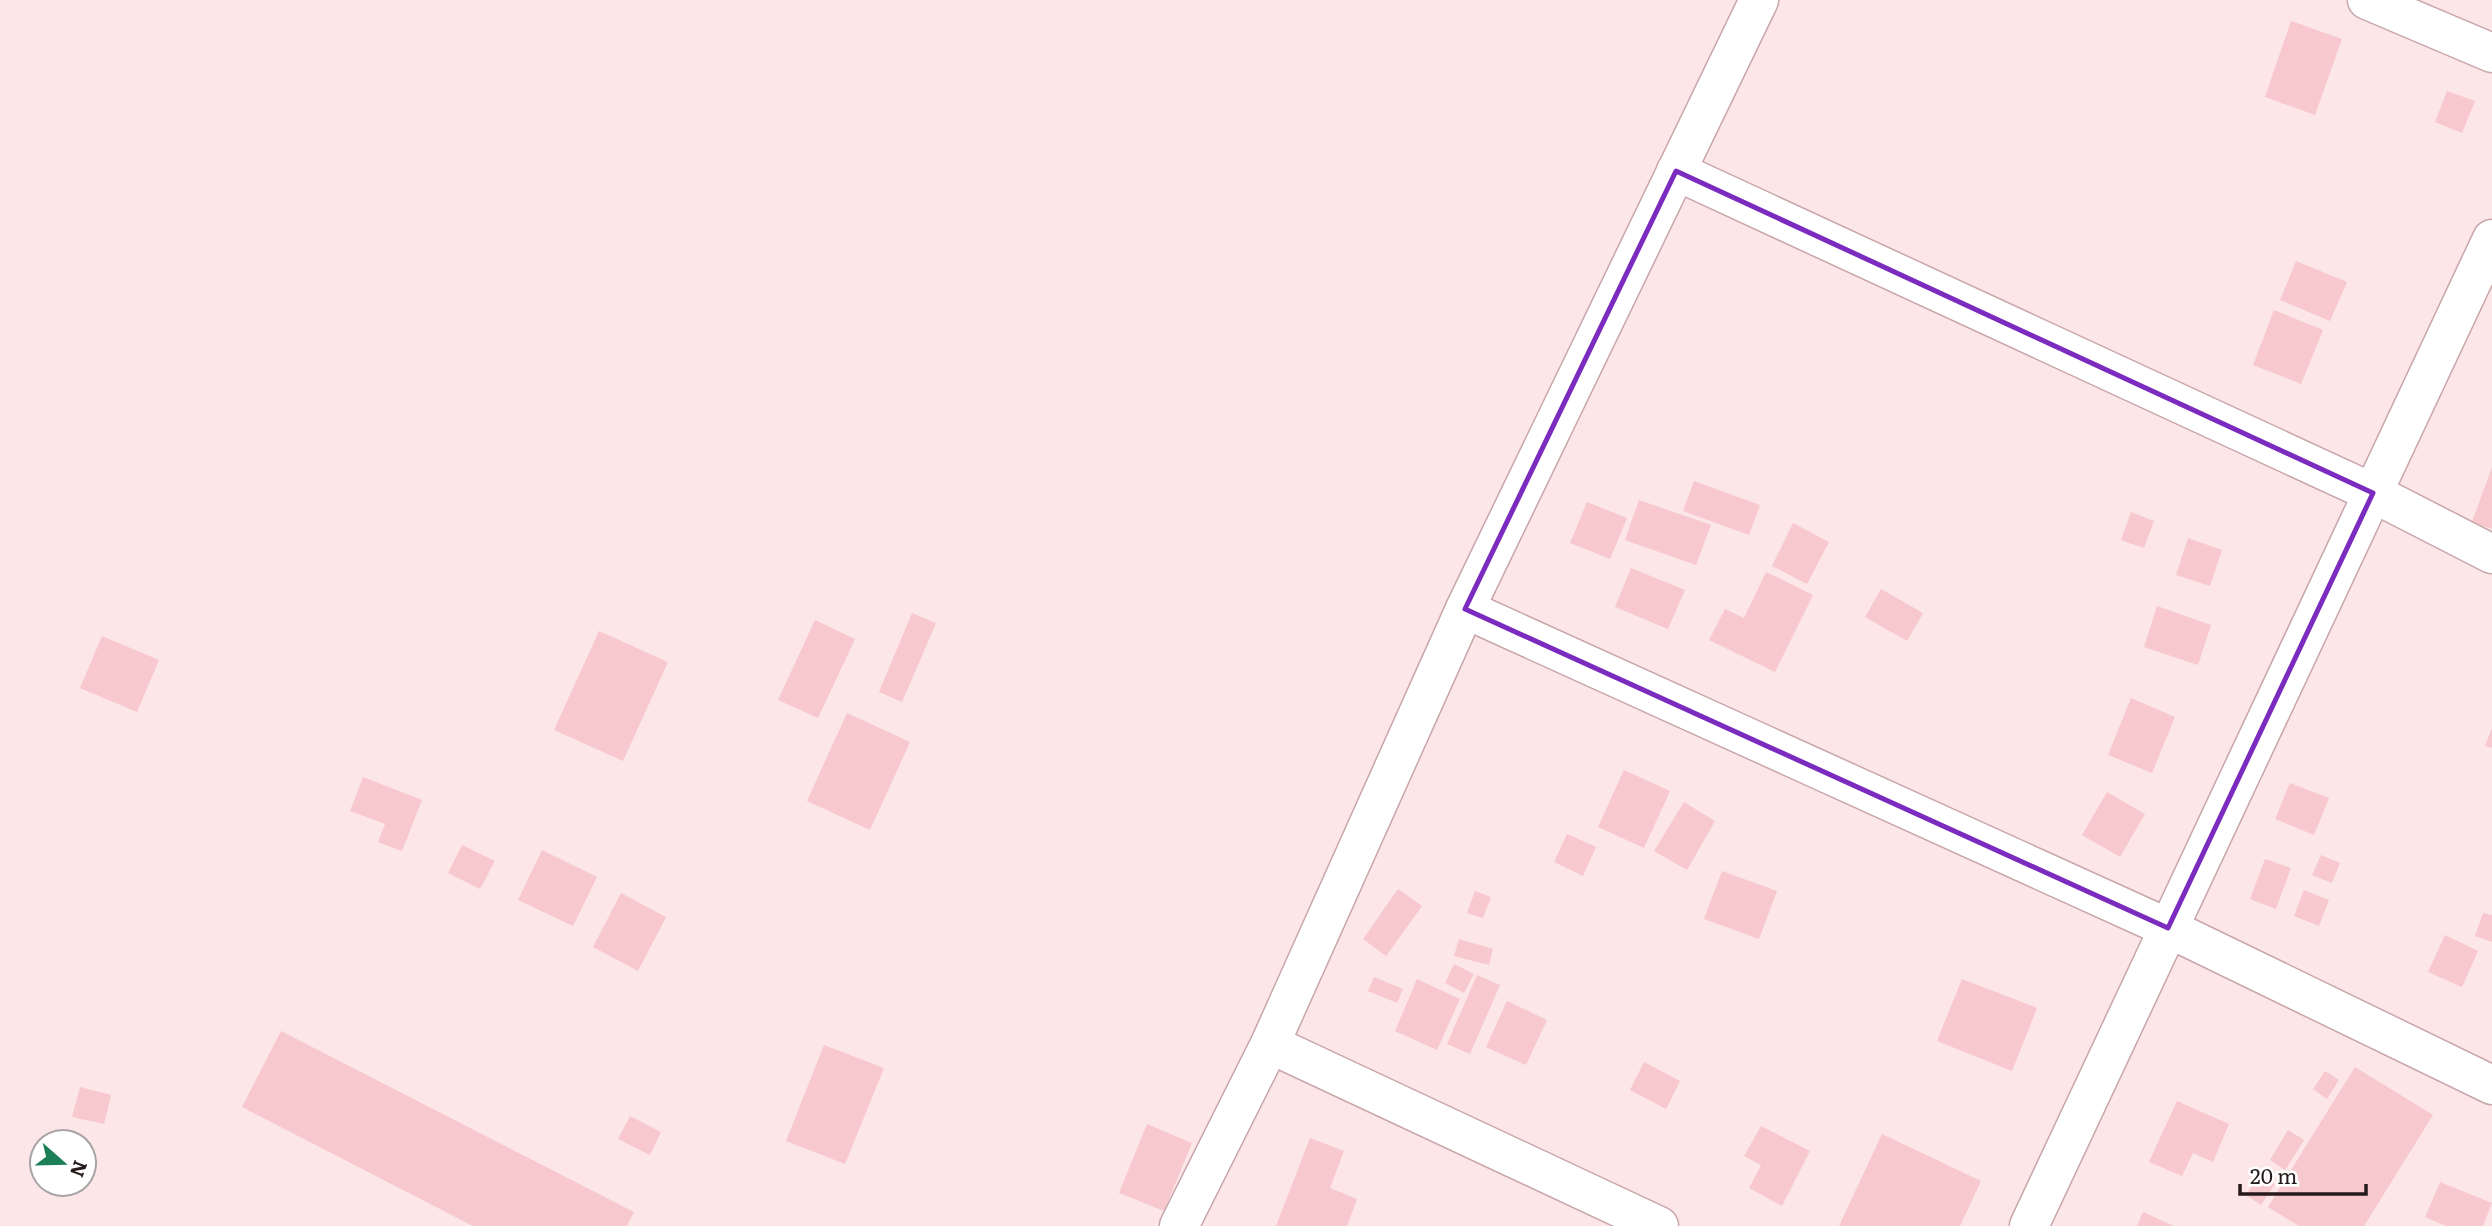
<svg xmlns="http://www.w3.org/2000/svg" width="2492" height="1226" font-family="Literata,serif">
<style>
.building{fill:#f7c8cd}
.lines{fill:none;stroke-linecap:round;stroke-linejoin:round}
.minor-casing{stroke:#c8a6a9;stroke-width:41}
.minor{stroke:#fff;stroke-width:38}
.marked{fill:none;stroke:#7b2cbf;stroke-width:5;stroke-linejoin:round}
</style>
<rect width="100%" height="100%" fill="#fce6e8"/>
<g class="building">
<polygon points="2291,21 2342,39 2315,115 2265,97"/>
<polygon points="2447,91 2475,101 2462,133 2435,122"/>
<polygon points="2296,261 2347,282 2330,321 2280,300"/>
<polygon points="2274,310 2323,330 2301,384 2253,365"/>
<polygon points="2492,467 2492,529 2472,522"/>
<polygon points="1694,481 1760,505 1749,535 1683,511"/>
<polygon points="1639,500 1711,525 1696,565 1625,540"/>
<polygon points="1587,502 1627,518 1610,559 1570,543"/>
<polygon points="2131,512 2154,521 2144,548 2121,540"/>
<polygon points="1793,523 1829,542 1807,584 1772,566"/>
<polygon points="2188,538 2222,550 2210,586 2176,575"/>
<polygon points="1631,568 1685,590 1668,629 1615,607"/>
<polygon points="1766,572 1813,595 1775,672 1709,640 1725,609 1744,618"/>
<polygon points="1881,589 1923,613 1907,641 1865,617"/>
<polygon points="2157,606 2211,625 2198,665 2144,647"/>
<polygon points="912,613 936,623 902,702 879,692"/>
<polygon points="815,620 855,639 818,718 778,700"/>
<polygon points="599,631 668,662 623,761 554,730"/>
<polygon points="102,636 159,660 137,712 80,688"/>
<polygon points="2131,698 2175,717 2152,773 2108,755"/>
<polygon points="847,713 910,742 870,830 807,801"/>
<polygon points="2492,728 2492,748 2485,746"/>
<polygon points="1624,770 1670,791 1644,848 1598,827"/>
<polygon points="363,777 422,800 402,851 378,842 385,824 350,811"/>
<polygon points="2290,783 2329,798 2314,835 2275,819"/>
<polygon points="2107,792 2145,814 2120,857 2082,835"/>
<polygon points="1684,802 1715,821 1687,870 1654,851"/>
<polygon points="1567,834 1596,847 1583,876 1554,862"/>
<polygon points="462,845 495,861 480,889 448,873"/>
<polygon points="542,850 597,877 573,926 518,900"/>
<polygon points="2321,855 2340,863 2332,883 2312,875"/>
<polygon points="2265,859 2291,868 2276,909 2250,899"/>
<polygon points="1722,871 1777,891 1759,939 1704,919"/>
<polygon points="1398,889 1422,906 1386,956 1363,939"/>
<polygon points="2304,890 2329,900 2319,926 2294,916"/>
<polygon points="1475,891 1491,897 1483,918 1467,913"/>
<polygon points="621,893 666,917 638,971 593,947"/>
<polygon points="2483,913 2492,915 2492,942 2475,936"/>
<polygon points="2445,935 2478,951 2462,987 2428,972"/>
<polygon points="1459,939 1493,949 1489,965 1454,956"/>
<polygon points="1454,964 1474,974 1464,993 1445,983"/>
<polygon points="1477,975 1500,985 1470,1054 1447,1044"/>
<polygon points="1374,977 1403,989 1397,1003 1368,991"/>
<polygon points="1417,979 1460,999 1437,1050 1395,1031"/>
<polygon points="1962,979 2037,1008 2012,1071 1937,1041"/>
<polygon points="1507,1001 1547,1020 1526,1065 1486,1047"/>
<polygon points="281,1031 634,1212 627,1226 473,1226 242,1107"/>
<polygon points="824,1045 884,1068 845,1164 786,1141"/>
<polygon points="1644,1062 1680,1081 1666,1109 1630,1090"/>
<polygon points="2355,1067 2433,1115 2364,1226 2299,1226 2268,1207"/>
<polygon points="2325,1071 2339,1080 2327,1099 2313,1089"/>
<polygon points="80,1087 111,1095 104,1124 72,1117"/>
<polygon points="2177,1101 2229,1124 2213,1162 2193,1153 2182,1176 2149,1162"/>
<polygon points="630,1116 661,1132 650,1155 618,1139"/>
<polygon points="1147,1124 1192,1143 1164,1211 1119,1193"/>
<polygon points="1761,1126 1810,1151 1782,1206 1749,1188 1761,1165 1744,1156"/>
<polygon points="2288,1130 2304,1140 2285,1170 2270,1160"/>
<polygon points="1882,1134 1981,1181 1960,1226 1839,1226"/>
<polygon points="1310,1138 1344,1151 1330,1188 1357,1199 1347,1226 1276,1226"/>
<polygon points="2260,1174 2275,1184 2261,1205 2246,1195"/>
<polygon points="2440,1182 2492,1203 2483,1226 2446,1226 2425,1217"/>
<polygon points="2143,1212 2174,1226 2137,1226"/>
</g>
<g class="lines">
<g class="minor-casing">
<g id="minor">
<polyline points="2367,0 2492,53"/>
<polyline points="1676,171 2373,493 2492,554"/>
<polyline points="1465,609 2168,928 2492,1085"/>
<polyline points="1270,1044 1659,1226"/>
<polyline points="1179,1226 1270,1044 1465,609 1759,0"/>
<polyline points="2029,1226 2492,239"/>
</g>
</g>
<use href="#minor" class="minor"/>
</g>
<path class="marked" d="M1676 171 2373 493 2168 928 1465 609Z"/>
<g transform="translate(63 1163) rotate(110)"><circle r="33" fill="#ffffff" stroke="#a8a3a4" stroke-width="2"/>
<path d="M0-5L12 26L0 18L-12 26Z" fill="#1d7f58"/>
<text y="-10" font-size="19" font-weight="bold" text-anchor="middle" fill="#261a1b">N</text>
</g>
<path d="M2240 1184v10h126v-10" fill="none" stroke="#261a1b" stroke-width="3.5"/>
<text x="2250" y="1184" font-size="21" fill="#261a1b" stroke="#ffffff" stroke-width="5" paint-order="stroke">20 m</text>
</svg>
